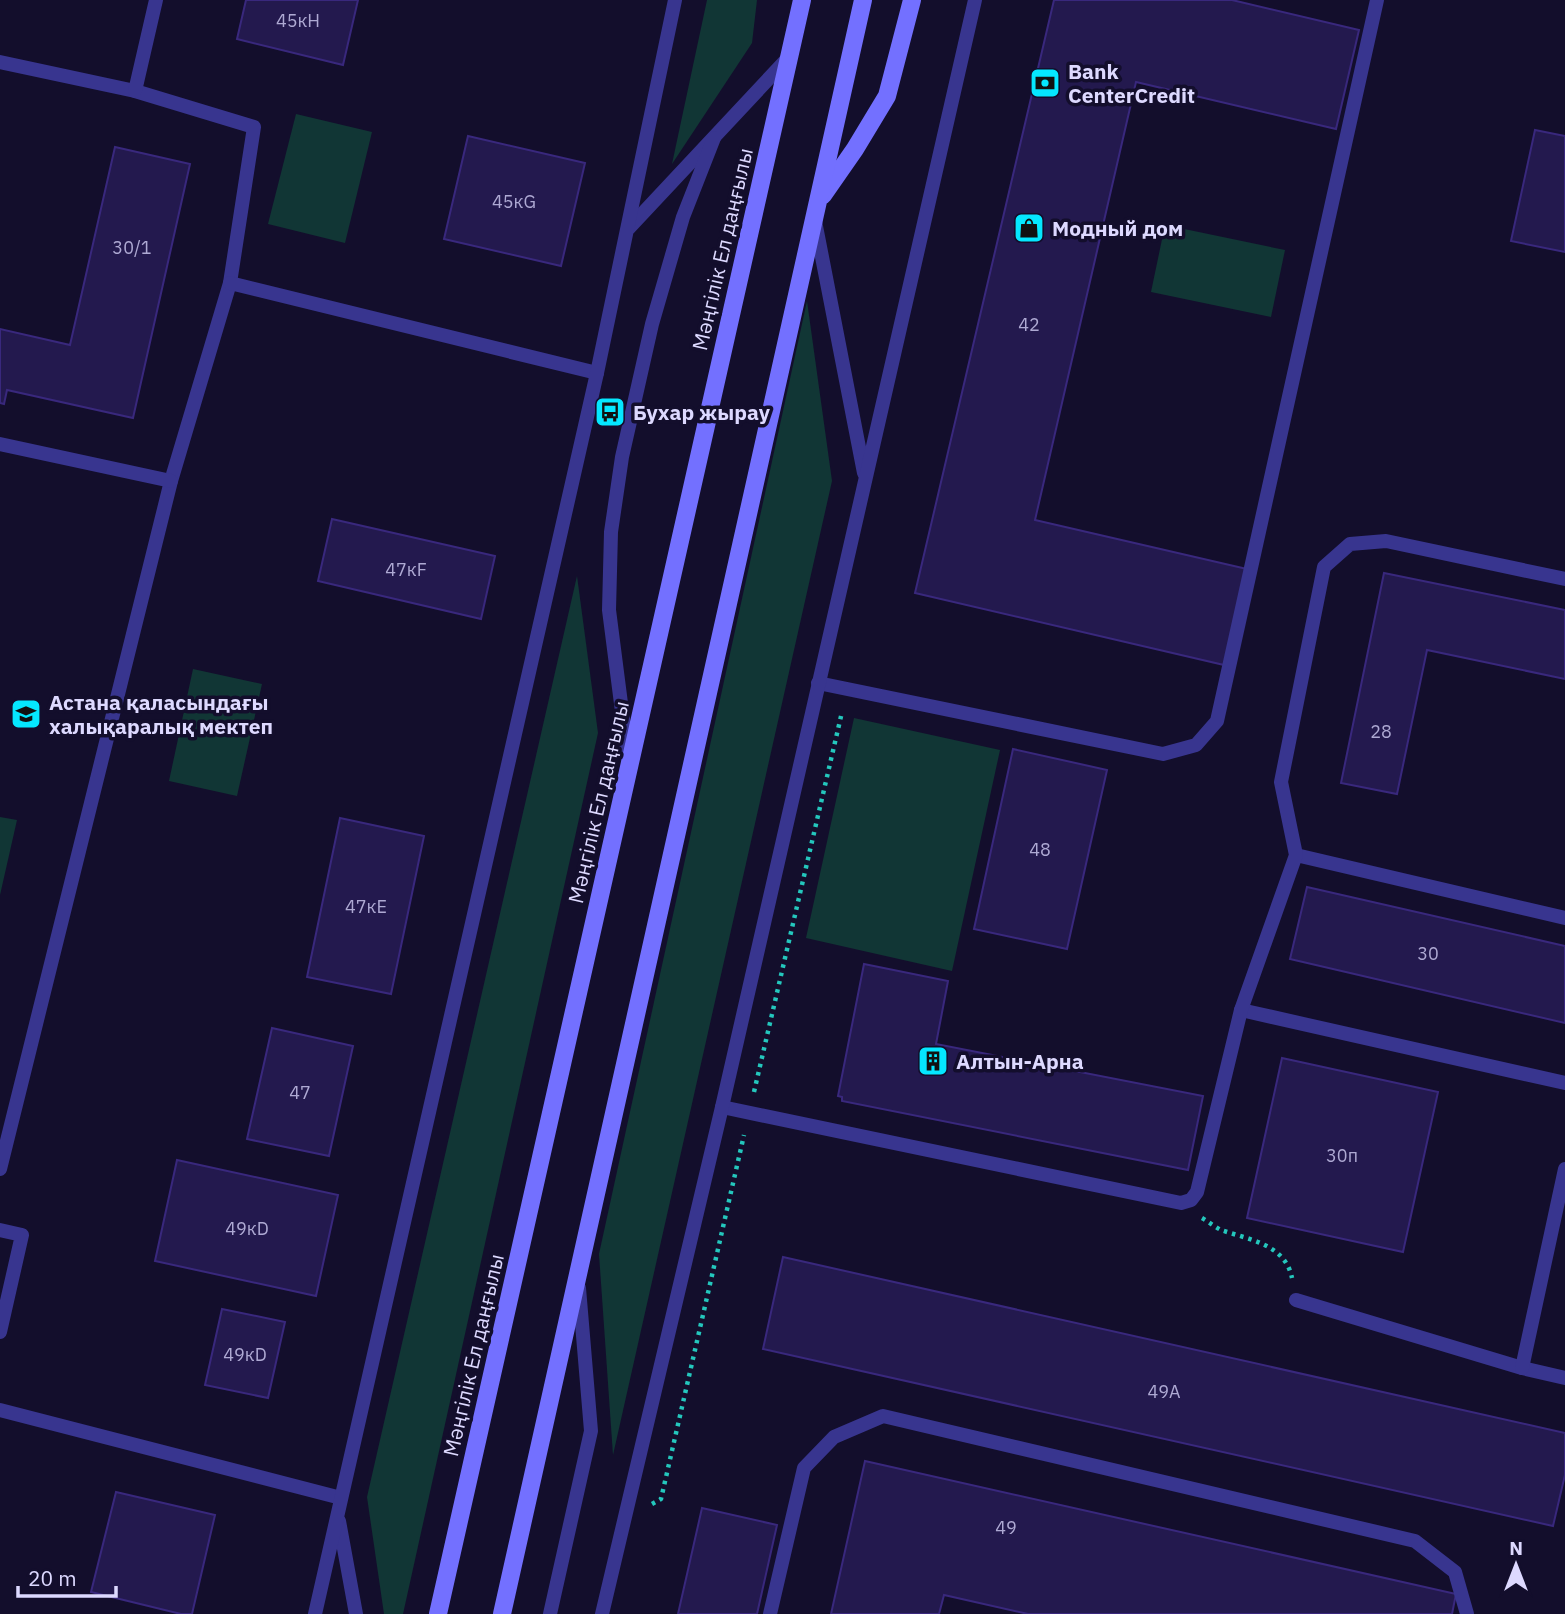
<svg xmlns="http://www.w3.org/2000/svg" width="1565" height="1614" font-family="'IBM Plex Sans',sans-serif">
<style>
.green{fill:#113635}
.building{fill:#23194e;stroke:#39287d;stroke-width:2}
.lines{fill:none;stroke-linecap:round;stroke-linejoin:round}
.path{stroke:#24c7bd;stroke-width:4.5;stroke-dasharray:3.5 5;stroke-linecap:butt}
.service{stroke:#38358f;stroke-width:14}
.secondary{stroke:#7370ff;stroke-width:18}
.labels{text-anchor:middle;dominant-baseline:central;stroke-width:7;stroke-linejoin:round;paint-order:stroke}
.number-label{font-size:18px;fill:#aea9d3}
.poi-label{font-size:21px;font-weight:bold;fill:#ddd9ff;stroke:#130e2c;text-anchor:start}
.street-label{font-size:21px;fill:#ddd9ff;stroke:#130e2c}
</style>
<rect width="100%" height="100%" fill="#130e2c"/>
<g class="green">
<polygon points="707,0 757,0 752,43 672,164"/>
<polygon points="296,114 372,132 345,243 268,224"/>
<polygon points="1165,225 1285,250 1271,317 1151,292"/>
<polygon points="807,301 832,481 613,1455 599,1254"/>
<polygon points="577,576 598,733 403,1614 384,1614 367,1497"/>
<polygon points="193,669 262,684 237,796 169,781"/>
<polygon points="854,718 1000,750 952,971 806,938"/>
<polygon points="0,817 17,820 0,895"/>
</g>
<g class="building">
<polygon points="246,0 358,0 343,65 237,39"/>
<polygon points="1054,0 1232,0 1359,30 1336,129 1136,82 1035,520 1247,569 1224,665 915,593"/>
<polygon points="1535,130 1565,136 1565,252 1511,241"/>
<polygon points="468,136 585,163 561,266 444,239"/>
<polygon points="115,147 190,164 133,418 7,390 4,404 0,403 0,329 70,345"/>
<polygon points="332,519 495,556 481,619 318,581"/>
<polygon points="1384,573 1565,610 1565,679 1427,650 1397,794 1341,783"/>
<polygon points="1013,749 1107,770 1067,949 974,929"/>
<polygon points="340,818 424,836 391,994 307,977"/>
<polygon points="1307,887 1565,946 1565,1023 1290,959"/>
<polygon points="864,964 948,981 936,1044 1203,1096 1188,1170 842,1101 842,1097 838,1096"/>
<polygon points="272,1028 353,1046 329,1156 247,1139"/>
<polygon points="1282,1058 1438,1092 1403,1252 1247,1218"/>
<polygon points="177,1160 338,1195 316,1296 155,1261"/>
<polygon points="783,1257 1565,1433 1565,1475 1553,1526 763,1349"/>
<polygon points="222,1309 285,1322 268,1398 205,1385"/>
<polygon points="865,1461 1456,1594 1452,1614 1028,1614 944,1595 939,1614 831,1614"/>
<polygon points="116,1492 215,1515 192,1614 181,1614 91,1592"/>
<polygon points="702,1508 777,1525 757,1614 678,1614"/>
</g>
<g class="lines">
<g class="path">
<polyline points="754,1092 842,712"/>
<path d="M1202 1218C1209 1222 1215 1227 1221 1230 1250 1240 1285 1244 1292 1278"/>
<polyline points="652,1504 661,1499 744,1135"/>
</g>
<g class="service">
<polyline points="0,62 135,91 254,127 230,283 171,481 0,1169"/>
<polyline points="135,91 156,0"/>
<polyline points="815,221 864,473"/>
<polyline points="629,228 788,58"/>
<polyline points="230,283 597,373"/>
<polyline points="0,444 171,481"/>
<polyline points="818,683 1163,754 1196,745 1217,721 1377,0"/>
<polyline points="628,758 609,610 611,532 622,457 652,324 683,217 714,138"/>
<polyline points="1296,855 1565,918"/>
<polyline points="1241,1010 1565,1083"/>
<polyline points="722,1107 1181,1203 1191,1200 1197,1192 1241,1010 1296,855 1281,782 1324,567 1350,544 1386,541 1565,579"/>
<polyline points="0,1230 22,1235 0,1332"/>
<polyline points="1296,1300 1522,1368 1565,1378"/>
<polyline points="1522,1368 1565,1169"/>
<polyline points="0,1410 341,1498"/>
<polyline points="339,1521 356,1614"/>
<polyline points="315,1614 597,373 675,0"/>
<polyline points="550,1614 591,1431 579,1288"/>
<polyline points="602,1614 722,1107 975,0"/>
<polyline points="770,1614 804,1468 834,1437 883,1416 1415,1541 1455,1572 1467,1614"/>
</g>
<g class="secondary">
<polyline points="823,195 855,149 887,96 912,0"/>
<polyline points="438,1614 802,0"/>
<polyline points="502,1614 863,0"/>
</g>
</g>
<defs>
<g id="bank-square" transform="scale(1.575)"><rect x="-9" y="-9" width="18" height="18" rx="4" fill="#05e7ff" stroke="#130e2c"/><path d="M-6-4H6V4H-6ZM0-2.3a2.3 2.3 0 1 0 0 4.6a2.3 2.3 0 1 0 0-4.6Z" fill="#111"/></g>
<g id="shop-square" transform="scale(1.575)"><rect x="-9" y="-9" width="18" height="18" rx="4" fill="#05e7ff" stroke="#130e2c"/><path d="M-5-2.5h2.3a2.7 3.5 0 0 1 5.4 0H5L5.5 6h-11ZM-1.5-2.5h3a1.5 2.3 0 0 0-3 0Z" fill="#111"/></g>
<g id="bus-square" transform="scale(1.575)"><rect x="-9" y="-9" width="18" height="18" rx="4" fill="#05e7ff" stroke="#130e2c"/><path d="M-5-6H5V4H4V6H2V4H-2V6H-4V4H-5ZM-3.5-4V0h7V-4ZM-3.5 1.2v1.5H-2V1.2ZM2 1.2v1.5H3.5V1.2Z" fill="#111"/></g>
<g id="school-square" transform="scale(1.575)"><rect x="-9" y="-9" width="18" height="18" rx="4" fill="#05e7ff" stroke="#130e2c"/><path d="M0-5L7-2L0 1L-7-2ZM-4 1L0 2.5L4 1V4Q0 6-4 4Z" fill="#111"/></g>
<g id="building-square" transform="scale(1.575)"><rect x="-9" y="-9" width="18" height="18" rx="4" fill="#05e7ff" stroke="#130e2c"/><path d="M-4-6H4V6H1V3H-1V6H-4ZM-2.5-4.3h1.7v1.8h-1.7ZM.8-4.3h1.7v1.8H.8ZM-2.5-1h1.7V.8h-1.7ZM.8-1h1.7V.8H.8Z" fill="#111"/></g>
</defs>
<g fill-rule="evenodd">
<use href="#bank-square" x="1045" y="83"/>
<use href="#shop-square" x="1029" y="228"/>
<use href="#bus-square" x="610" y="412"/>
<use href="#school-square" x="26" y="714"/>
<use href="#building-square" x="933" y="1061"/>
</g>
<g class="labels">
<g class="number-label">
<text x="298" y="20">45кH</text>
<text x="514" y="201">45кG</text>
<text x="132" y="247">30/1</text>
<text x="1029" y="324">42</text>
<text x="406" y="569">47кF</text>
<text x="1381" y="731">28</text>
<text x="1040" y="849">48</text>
<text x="366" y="906">47кЕ</text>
<text x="1428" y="953">30</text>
<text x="300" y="1092">47</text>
<text x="1342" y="1155">30п</text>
<text x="247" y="1228">49кD</text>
<text x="245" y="1354">49кD</text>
<text x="1164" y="1391">49А</text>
<text x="1006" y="1527">49</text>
</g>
<g class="poi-label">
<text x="1068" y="71">Bank<tspan x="1068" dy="24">CenterCredit</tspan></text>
<text x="1052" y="228">Модный дом</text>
<text x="633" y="412">Бухар жырау</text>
<text x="49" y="702">Астана қаласындағы<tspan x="49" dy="24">халықаралық мектеп</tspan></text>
<text x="956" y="1061">Алтын-Арна</text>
</g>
<g class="street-label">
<text transform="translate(722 249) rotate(-77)">Мәңгілік Ел даңғылы</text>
<text transform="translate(598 802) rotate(-77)">Мәңгілік Ел даңғылы</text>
<text transform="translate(473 1355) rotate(-77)">Мәңгілік Ел даңғылы</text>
</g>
</g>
<g transform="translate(1516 1565)" stroke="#130e2c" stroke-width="5" paint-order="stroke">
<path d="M0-5L12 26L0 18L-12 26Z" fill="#ddd9ff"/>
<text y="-10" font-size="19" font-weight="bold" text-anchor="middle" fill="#ddd9ff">N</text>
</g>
<path d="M18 1586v10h98v-10" fill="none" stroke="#ddd9ff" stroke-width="3.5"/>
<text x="28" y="1586" font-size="21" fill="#ddd9ff" stroke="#130e2c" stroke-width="5" paint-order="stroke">20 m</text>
</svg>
